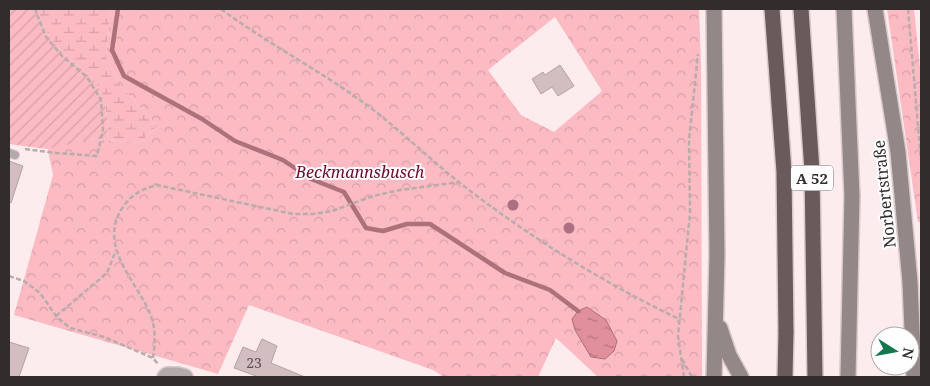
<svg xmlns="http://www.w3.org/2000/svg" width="930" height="386" font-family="'Noto Serif',serif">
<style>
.forest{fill:url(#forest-crowns);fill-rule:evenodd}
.wetland{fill:url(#wetland-marsh)}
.garden{fill:url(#garden-furrows)}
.water{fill:url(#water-ripples);stroke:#ac717a}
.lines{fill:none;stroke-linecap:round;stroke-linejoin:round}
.stream{stroke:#ac717a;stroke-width:4.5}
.building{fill:#d2bec1;stroke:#b5a2a4}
.lane-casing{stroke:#d9c9cb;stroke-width:10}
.street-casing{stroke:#d9c9cb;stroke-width:18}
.secondary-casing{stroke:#d9c9cb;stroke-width:18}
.highway-casing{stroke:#d9c9cb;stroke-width:18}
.path{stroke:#b9acad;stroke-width:2.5;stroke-dasharray:5 2.5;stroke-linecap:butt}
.lane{stroke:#b2a9aa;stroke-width:8}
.street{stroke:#b2a9aa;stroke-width:15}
.secondary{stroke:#948788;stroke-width:15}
.highway{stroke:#6b5a5c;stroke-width:15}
.highway-bridge-casing{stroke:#d9c9cb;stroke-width:18;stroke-linecap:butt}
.highway-bridge{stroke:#6b5a5c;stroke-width:15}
.tree{fill:#ad6f82}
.labels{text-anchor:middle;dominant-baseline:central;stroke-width:4;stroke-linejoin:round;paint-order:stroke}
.number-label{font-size:14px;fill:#5b5052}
.shield{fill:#fefefe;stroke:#706b6c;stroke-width:1}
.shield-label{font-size:15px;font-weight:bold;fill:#332c2d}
.park-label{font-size:16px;font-style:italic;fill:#6c092a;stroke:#fefefe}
.street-label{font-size:16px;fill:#332c2d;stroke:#fefefe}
</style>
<defs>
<pattern id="forest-crowns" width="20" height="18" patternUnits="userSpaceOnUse" patternTransform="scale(1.25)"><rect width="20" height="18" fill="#fcbac3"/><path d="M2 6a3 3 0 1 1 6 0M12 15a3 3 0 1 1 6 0" fill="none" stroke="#d8a0a8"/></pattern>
<pattern id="wetland-marsh" width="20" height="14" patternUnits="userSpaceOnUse" patternTransform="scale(1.25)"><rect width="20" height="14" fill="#fcbac3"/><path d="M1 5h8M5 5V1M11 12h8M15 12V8" fill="none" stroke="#d8a0a8"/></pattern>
<pattern id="garden-furrows" width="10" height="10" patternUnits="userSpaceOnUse" patternTransform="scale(1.25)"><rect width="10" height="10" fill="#fcbac3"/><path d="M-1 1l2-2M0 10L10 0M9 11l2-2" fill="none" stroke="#d8a0a8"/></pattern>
<pattern id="water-ripples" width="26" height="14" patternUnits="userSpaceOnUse" patternTransform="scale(1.25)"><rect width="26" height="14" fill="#e08f9b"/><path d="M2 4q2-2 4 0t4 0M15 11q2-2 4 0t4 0" fill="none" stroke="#b6757f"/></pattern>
</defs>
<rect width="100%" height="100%" fill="#fdecee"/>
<g class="forest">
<path d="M111 9H699L701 64 702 377H598L556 338 538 377H444L433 370 249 305 218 374 14 315 53 175 47 146 95 139 140 143 157 126 121 86 106 58ZM555 17 602 91 554 132 521 115 488 70Z"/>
<polygon points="887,9 914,9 921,77 921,223 918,222"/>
</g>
<path class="wetland" d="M37 9H111L106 58 121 86 157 126 140 143 107 140C109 118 106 92 89 75 76 63 60 52 50 37 44 29 41 18 37 9Z"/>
<path class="garden" d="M9 9H37C41 18 44 29 50 37 60 52 76 63 89 75 106 92 109 118 107 140L95 139 46 149 9 144Z"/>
<polygon class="water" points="587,307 606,320 617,341 614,351 605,359 591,357 575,330 572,319 578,311"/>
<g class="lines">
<polyline class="stream" points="118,9 112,50 124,76 202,119 235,141 283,160 311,179 344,192 366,228 383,231 407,224 430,224 505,273 550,290 578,311"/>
</g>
<g class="building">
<polygon points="560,65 574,86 558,96 552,87 541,94 532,79 543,72 545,75"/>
<polygon points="9,161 23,166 11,203 9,202"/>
<polygon points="262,339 277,346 271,363 305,377 259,377 234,368 243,347 256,352"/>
<polygon points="9,342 29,348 19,377 9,377"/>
</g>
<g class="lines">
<g class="lane-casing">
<polyline id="lane" points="9,153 15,155"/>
</g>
<g class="street-casing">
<polyline id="street" points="165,377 167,375 178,375 185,377"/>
</g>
<g class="secondary-casing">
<g id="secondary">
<polyline points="714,9 717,255 714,377"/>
<polyline points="844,9 852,196 848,377"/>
<polyline points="875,9 898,152 910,282 914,377"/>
<polyline points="720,328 729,355 741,377"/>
</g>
</g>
<g class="highway-casing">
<g id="highway">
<polyline points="772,9 784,172 786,332"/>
<polyline points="801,9 812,171 815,377"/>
</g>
</g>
<g class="path">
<path d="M221 9C271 46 327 74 376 112 405 135 431 160 460 183 528 236 602 282 679 319"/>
<polyline points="908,9 921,161"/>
<polyline points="25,149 56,153 97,156 103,130 101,100 87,77 63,57 46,37 35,9"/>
<polyline points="9,276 24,281 40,293 56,316 70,328 104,337 153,358 158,364"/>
<polyline points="56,316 107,273 116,250"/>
<path d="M153 358C155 344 156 330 151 316 138 282 96 246 123 207 132 194 142 189 157 185L293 214H313L332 211 373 196 400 190 459 182"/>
<polyline points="682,359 692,377"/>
<polyline points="684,377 678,336 690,213 689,140 698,54"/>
</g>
<use href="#lane" class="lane"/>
<use href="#street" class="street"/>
<use href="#secondary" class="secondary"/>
<use href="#highway" class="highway"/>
<g class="highway-bridge-casing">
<polyline id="highway-bridge" points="785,377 786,332"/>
</g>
<use href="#highway-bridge" class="highway-bridge"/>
</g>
<g class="tree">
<circle cx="513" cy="205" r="5.5"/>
<circle cx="569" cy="228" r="5.5"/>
</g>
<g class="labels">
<g class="number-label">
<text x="254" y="362">23</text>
</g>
<rect class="shield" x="791" y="165.5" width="42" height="25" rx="4"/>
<g class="shield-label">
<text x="812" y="178">A 52</text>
</g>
<g class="park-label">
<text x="360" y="172">Beckmannsbusch</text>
</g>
<g class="street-label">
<text transform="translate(884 194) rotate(-96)">Norbertstraße</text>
</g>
</g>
<rect width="930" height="386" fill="none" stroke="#332c2d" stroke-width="20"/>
<g transform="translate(895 351) rotate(101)"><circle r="24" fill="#fefefe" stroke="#adaaaa"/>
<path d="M0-4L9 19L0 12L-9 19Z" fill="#15774e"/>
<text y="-8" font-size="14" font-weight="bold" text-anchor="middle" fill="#332c2d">N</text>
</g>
</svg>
